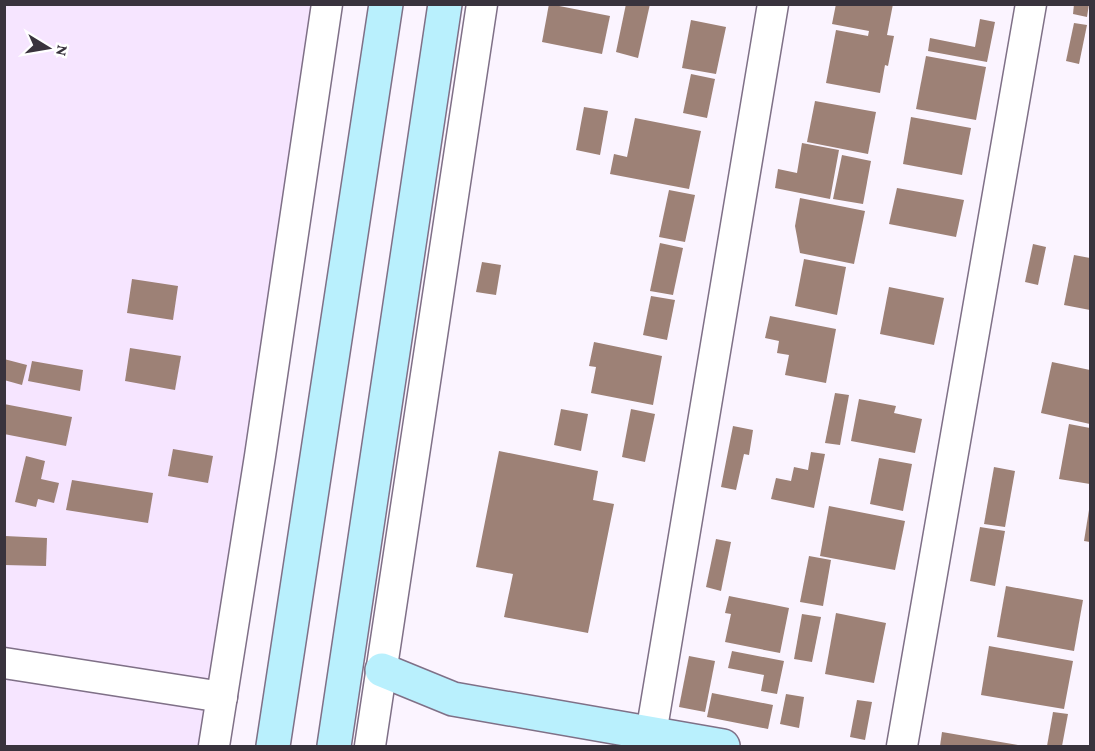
<svg xmlns="http://www.w3.org/2000/svg" width="1095" height="751" font-family="'Crimson Pro',serif">
<style>
.built{fill:#f6e5ff}
.building{fill:#9d8176}
.lines{fill:none;stroke-linecap:round;stroke-linejoin:round}
.street-casing{stroke:#7f7087;stroke-width:33}
.secondary-casing{stroke:#7f7087;stroke-width:36}
.street{stroke:#fff;stroke-width:30}
.secondary{stroke:#b9f0fd;stroke-width:33}
</style>
<rect width="100%" height="100%" fill="#fbf4ff"/>
<polygon class="built" points="4,5 327,5 214,746 5,746"/>
<g class="building">
<polygon points="549,4 610,16 602,54 542,42"/>
<polygon points="626,4 650,4 638,58 616,52"/>
<polygon points="836,4 893,4 887,35 894,36 888,66 885,65 880,93 826,83 836,30 868,36 869,31 832,24"/>
<polygon points="1074,4 1089,4 1087,17 1073,14"/>
<polygon points="980,19 995,22 987,62 928,51 930,38 975,47"/>
<polygon points="691,20 726,27 716,74 682,68"/>
<polygon points="1074,23 1087,25 1079,64 1066,61"/>
<polygon points="926,56 986,67 976,120 916,109"/>
<polygon points="691,74 715,79 707,118 683,113"/>
<polygon points="815,101 876,112 868,154 807,142"/>
<polygon points="584,107 608,111 600,155 576,150"/>
<polygon points="911,117 971,128 962,175 903,164"/>
<polygon points="635,118 701,131 689,189 610,174 614,154 627,157"/>
<polygon points="802,143 839,150 830,199 775,188 778,169 797,173"/>
<polygon points="842,155 871,161 863,204 833,199"/>
<polygon points="897,188 964,200 956,237 889,224"/>
<polygon points="669,190 695,195 685,242 659,237"/>
<polygon points="800,198 865,211 854,264 800,253 795,226"/>
<polygon points="660,243 683,248 673,295 650,291"/>
<polygon points="1033,244 1046,247 1038,285 1025,282"/>
<polygon points="1074,255 1090,258 1090,310 1064,305"/>
<polygon points="804,259 846,267 837,315 795,306"/>
<polygon points="482,262 501,265 496,295 476,292"/>
<polygon points="132,279 178,286 173,320 127,313"/>
<polygon points="889,287 944,298 934,345 880,334"/>
<polygon points="651,296 675,300 667,340 643,335"/>
<polygon points="770,316 836,329 826,383 785,375 789,355 777,353 779,341 765,338"/>
<polygon points="594,342 662,356 653,405 591,393 596,367 589,366"/>
<polygon points="130,348 181,356 175,390 125,381"/>
<polygon points="4,359 27,365 22,385 4,380"/>
<polygon points="32,361 83,370 80,391 28,381"/>
<polygon points="1052,362 1090,370 1090,424 1041,413"/>
<polygon points="835,393 849,395 840,445 825,443"/>
<polygon points="859,399 896,406 894,413 922,419 915,453 851,441"/>
<polygon points="4,404 72,417 66,446 4,434"/>
<polygon points="561,409 588,414 581,451 554,445"/>
<polygon points="631,409 655,414 645,462 622,457"/>
<polygon points="1069,424 1090,428 1090,484 1059,479"/>
<polygon points="733,426 753,430 749,455 744,454 736,490 721,487"/>
<polygon points="173,449 213,456 208,483 168,476"/>
<polygon points="499,451 598,471 593,500 614,504 588,633 504,617 513,574 476,567"/>
<polygon points="811,452 825,454 814,508 771,499 776,478 791,481 794,467 808,470"/>
<polygon points="26,456 45,461 41,479 59,483 54,503 38,499 36,507 15,502"/>
<polygon points="879,458 912,464 903,511 870,504"/>
<polygon points="994,467 1015,471 1005,527 984,524"/>
<polygon points="72,480 153,493 148,523 66,510"/>
<polygon points="829,506 905,521 895,570 820,556"/>
<polygon points="1089,510 1090,510 1090,542 1084,541"/>
<polygon points="980,527 1005,531 995,586 970,581"/>
<polygon points="5,536 47,538 46,566 4,565"/>
<polygon points="716,539 731,542 721,591 706,587"/>
<polygon points="809,556 831,560 823,606 800,602"/>
<polygon points="1006,586 1083,600 1074,651 997,637"/>
<polygon points="729,596 789,608 780,653 725,642 731,614 725,613"/>
<polygon points="836,613 886,623 874,683 825,674"/>
<polygon points="802,614 821,617 812,662 794,659"/>
<polygon points="989,646 1073,661 1064,709 981,695"/>
<polygon points="732,651 784,661 777,694 761,691 764,675 728,668"/>
<polygon points="689,656 715,661 705,712 679,707"/>
<polygon points="712,693 773,705 768,729 707,717"/>
<polygon points="786,694 804,697 799,728 780,724"/>
<polygon points="857,700 872,702 865,740 850,737"/>
<polygon points="1053,712 1068,714 1062,746 1047,746"/>
<polygon points="942,732 1018,745 1018,746 940,746"/>
</g>
<g class="lines">
<g class="street-casing">
<g id="street">
<polyline points="4,663 222,697"/>
<polyline points="651,734 773,4"/>
<polyline points="214,746 260,456 327,4"/>
<polyline points="370,746 482,4"/>
<polyline points="902,746 1031,4"/>
</g>
</g>
<g class="secondary-casing">
<g id="secondary">
<polyline points="382,670 453,699 723,746"/>
<polyline points="273,746 386,4"/>
<polyline points="334,746 445,4"/>
</g>
</g>
<use href="#street" class="street"/>
<use href="#secondary" class="secondary"/>
</g>
<rect width="1095" height="751" fill="none" stroke="#39333d" stroke-width="12"/>
<g transform="translate(48 48) rotate(101)" stroke="#ffffff" stroke-width="4.5" paint-order="stroke">
<path d="M0-4.5L10 22L0 15L-10 22Z" fill="#39333d"/>
<text y="-9" font-size="16" font-weight="bold" text-anchor="middle" fill="#39333d">N</text>
</g>
</svg>
